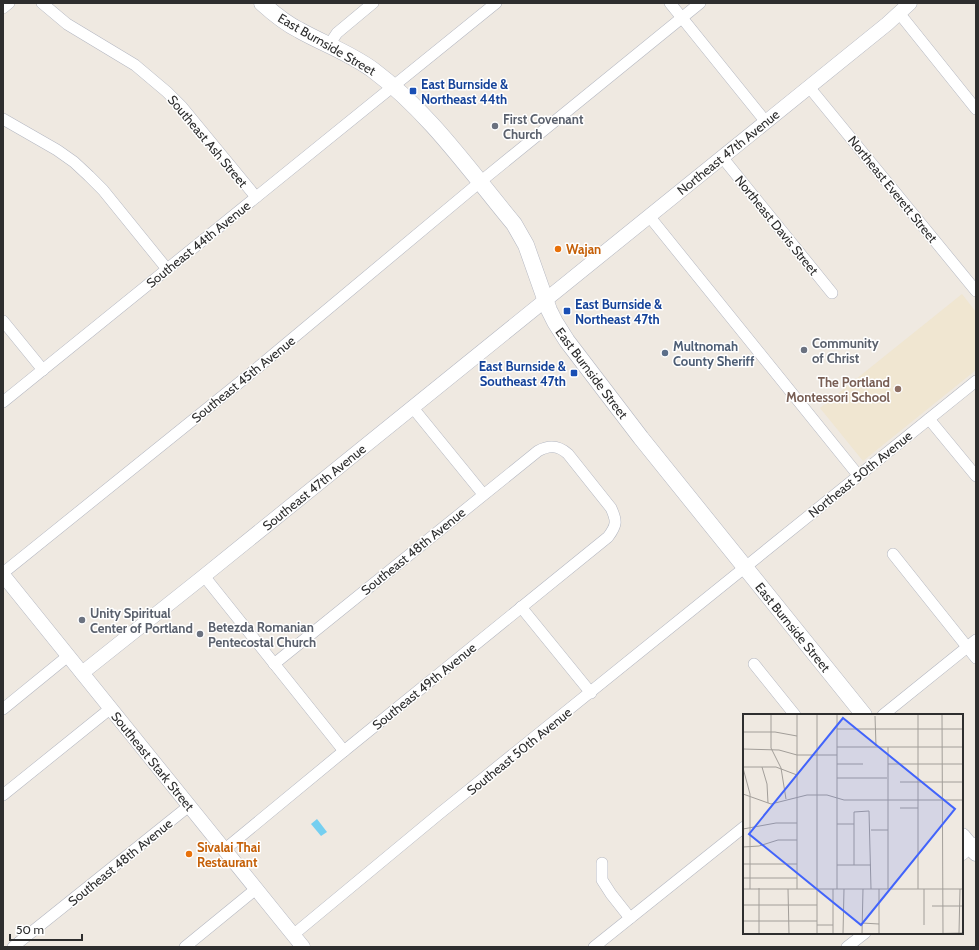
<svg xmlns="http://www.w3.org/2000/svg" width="979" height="950" font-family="Cabin,sans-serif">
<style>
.education{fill:#f0e6d1}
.water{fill:#75cff0}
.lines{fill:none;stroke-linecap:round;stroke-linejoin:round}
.minor-casing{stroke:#b4b7c1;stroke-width:12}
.tertiary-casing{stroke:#b4b7c1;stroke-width:15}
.secondary-casing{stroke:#b4b7c1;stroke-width:17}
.minor{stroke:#fff;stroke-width:11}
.tertiary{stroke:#fff;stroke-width:14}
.secondary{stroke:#fff;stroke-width:16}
.transit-dot{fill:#1a4fb4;stroke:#fff;stroke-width:1.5}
.worship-dot{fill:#6b7280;stroke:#fff;stroke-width:1.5}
.food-dot{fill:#e8710a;stroke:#fff;stroke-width:1.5}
.service-dot{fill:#5c6f8a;stroke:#fff;stroke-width:1.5}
.education-dot{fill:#8d6e63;stroke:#fff;stroke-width:1.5}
.labels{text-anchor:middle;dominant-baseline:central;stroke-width:3;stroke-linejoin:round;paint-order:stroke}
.street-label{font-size:13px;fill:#2e2e2e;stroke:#fff}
.transit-label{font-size:13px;font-weight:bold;fill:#164399;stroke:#fff;text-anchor:start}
.worship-label{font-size:13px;font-weight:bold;fill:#5b616d;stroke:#fff;text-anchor:start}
.food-label{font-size:13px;font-weight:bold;fill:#c56008;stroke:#fff;text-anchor:start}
.service-label{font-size:13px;font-weight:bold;fill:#4e5e75;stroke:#fff;text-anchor:start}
.education-label{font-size:13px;font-weight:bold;fill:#785e54;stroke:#fff;text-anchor:end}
.inset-road{fill:none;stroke:#a29e99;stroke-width:1}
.view{fill:#4264fb;fill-opacity:0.15;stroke:#4264fb;stroke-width:2}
.inset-edge{fill:none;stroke:#2e2e2e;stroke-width:2}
</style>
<rect width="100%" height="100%" fill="#efe9e1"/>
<polygon class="education" points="962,294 976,312 976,370 863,461 820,408"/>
<polygon class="water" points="317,819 327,832 321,836 311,824"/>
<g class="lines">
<g class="minor-casing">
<g id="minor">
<polyline points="42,3 67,24 135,65 167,92 182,107 256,197"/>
<polyline points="670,3 766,122"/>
<polyline points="3,8 9,3"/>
<polyline points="899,13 976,109"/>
<polyline points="329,45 337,33 373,3"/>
<polyline points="809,87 976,291"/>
<polyline points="3,119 57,150 74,162 89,176 103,190 167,269"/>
<polyline points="722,157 832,293"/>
<polyline points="649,216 858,475"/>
<polyline points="3,321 43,370"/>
<polyline points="3,402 496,3"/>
<polyline points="413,408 483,494"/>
<polyline points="929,419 976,476"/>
<polyline points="893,554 976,658"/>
<polyline points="3,573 250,374 480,182 700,3"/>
<polyline points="204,576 344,751"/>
<polyline points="521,607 591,693"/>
<polyline points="754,664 795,715"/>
<polyline points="3,709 68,656"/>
<polyline points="883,715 976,640"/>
<polyline points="3,795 111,708"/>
<path d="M224 850 344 751 608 537C617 525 617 521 611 508L568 454C558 445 549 445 538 451L274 664"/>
<polyline points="962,855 976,843"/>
<polyline points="602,863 602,880 611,894 630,918"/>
<polyline points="293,935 439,814 976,381"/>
<polyline points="13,947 189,806"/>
<polyline points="185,947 256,889"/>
<polyline points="594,947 744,827"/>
<polyline points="847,947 865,933"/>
</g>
</g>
<g class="tertiary-casing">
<g id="tertiary">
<polyline points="3,575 303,947"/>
<polyline points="82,673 204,576 887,24 910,3"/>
</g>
</g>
<g class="secondary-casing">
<g id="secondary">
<path d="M262 3C273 13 285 23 299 30 324 44 350 53 373 70 429 112 470 171 514 224L526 245 549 310 555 322 567 341 641 438 864 715"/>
<polyline points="962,836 976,853"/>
</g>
</g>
<use href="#minor" class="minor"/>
<use href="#tertiary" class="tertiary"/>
<use href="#secondary" class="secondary"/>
</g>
<g class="transit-dot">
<rect x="409" y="87" width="8" height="8" rx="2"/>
<rect x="563" y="307" width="8" height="8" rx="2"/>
<rect x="570" y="369" width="8" height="8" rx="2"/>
</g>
<g class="worship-dot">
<circle cx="495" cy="126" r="4"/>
<circle cx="804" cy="350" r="4"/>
<circle cx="82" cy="620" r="4"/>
<circle cx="200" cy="634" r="4"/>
</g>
<g class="food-dot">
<circle cx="558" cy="249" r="4"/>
<circle cx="189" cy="854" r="4"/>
</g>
<circle class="service-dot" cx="665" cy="353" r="4"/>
<circle class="education-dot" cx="898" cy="389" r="4"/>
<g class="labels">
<g class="street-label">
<text transform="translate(327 44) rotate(30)">East Burnside Street</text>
<text transform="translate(208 141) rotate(50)">Southeast Ash Street</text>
<text transform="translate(728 152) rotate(-39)">Northeast 47th Avenue</text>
<text transform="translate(893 189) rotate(51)">Northeast Everett Street</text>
<text transform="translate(777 225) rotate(51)">Northeast Davis Street</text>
<text transform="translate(198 244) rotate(-39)">Southeast 44th Avenue</text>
<text transform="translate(592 373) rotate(53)">East Burnside Street</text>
<text transform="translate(243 379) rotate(-39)">Southeast 45th Avenue</text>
<text transform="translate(860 474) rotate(-39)">Northeast 50th Avenue</text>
<text transform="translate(314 487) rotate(-39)">Southeast 47th Avenue</text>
<text transform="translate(413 551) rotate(-39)">Southeast 48th Avenue</text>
<text transform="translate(793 627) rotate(51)">East Burnside Street</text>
<text transform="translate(424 686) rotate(-39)">Southeast 49th Avenue</text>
<text transform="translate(519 751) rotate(-39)">Southeast 50th Avenue</text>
<text transform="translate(153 761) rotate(51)">Southeast Stark Street</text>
<text transform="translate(120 862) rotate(-39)">Southeast 48th Avenue</text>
</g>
<g class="transit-label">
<text x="421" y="84">East Burnside &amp;<tspan x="421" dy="15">Northeast 44th</tspan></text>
<text x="575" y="304">East Burnside &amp;<tspan x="575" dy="15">Northeast 47th</tspan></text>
<text x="566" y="366" text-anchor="end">East Burnside &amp;<tspan x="566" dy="15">Southeast 47th</tspan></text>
</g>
<g class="worship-label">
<text x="503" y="119">First Covenant<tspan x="503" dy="15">Church</tspan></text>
<text x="812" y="343">Community<tspan x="812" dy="15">of Christ</tspan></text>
<text x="90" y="613">Unity Spiritual<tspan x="90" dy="15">Center of Portland</tspan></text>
<text x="208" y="627">Betezda Romanian<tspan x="208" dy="15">Pentecostal Church</tspan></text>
</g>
<g class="food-label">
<text x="566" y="249">Wajan</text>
<text x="197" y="847">Sivalai Thai<tspan x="197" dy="15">Restaurant</tspan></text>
</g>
<g class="service-label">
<text x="673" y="346">Multnomah<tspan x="673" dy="15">County Sheriff</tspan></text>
</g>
<g class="education-label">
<text x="890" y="382">The Portland<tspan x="890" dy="15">Montessori School</tspan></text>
</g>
</g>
<g transform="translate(743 714)">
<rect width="220" height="220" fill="#efe9e1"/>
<path class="inset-road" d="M28 0V34L38 54 43 85M74 0V220M199 0 200 220M132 2 133 32M94 15H220M0 18H32L54 22M94 33H220M145 33V175M0 35 36 36 54 41H94M94 50H120M145 50H220M0 53H33L54 61M19 53 24 70 25 89M0 54 7 80V175M94 64H144M157 68H220M0 80 28 90 64 81H84L101 86H220M157 94H175M94 110H111M0 115 33 109H54M128 116H145M0 133 16 132 35 126H54M0 150H54M94 151H128M111 151V98L126 97 128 175M0 164H54M16 174V220M0 175H220M45 175 46 220M54 175V0M94 175V0M175 175V0M0 191H74M189 192H220M0 207H74M119 209 136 210M74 211H90M181 211V175M216 219 217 175M90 220V175M100 220 101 175M119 220 120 175M136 220V175M173 220 220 219"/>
<path class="view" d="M100 4 212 95 118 211 6 120Z"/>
<rect width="220" height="220" class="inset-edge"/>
</g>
<rect width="979" height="950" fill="none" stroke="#2e2e2e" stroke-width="8"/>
<path d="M10 934v6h72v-6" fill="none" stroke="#2e2e2e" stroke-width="2"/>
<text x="16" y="934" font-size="12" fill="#2e2e2e" stroke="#ffffff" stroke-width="3" paint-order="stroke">50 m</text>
</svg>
